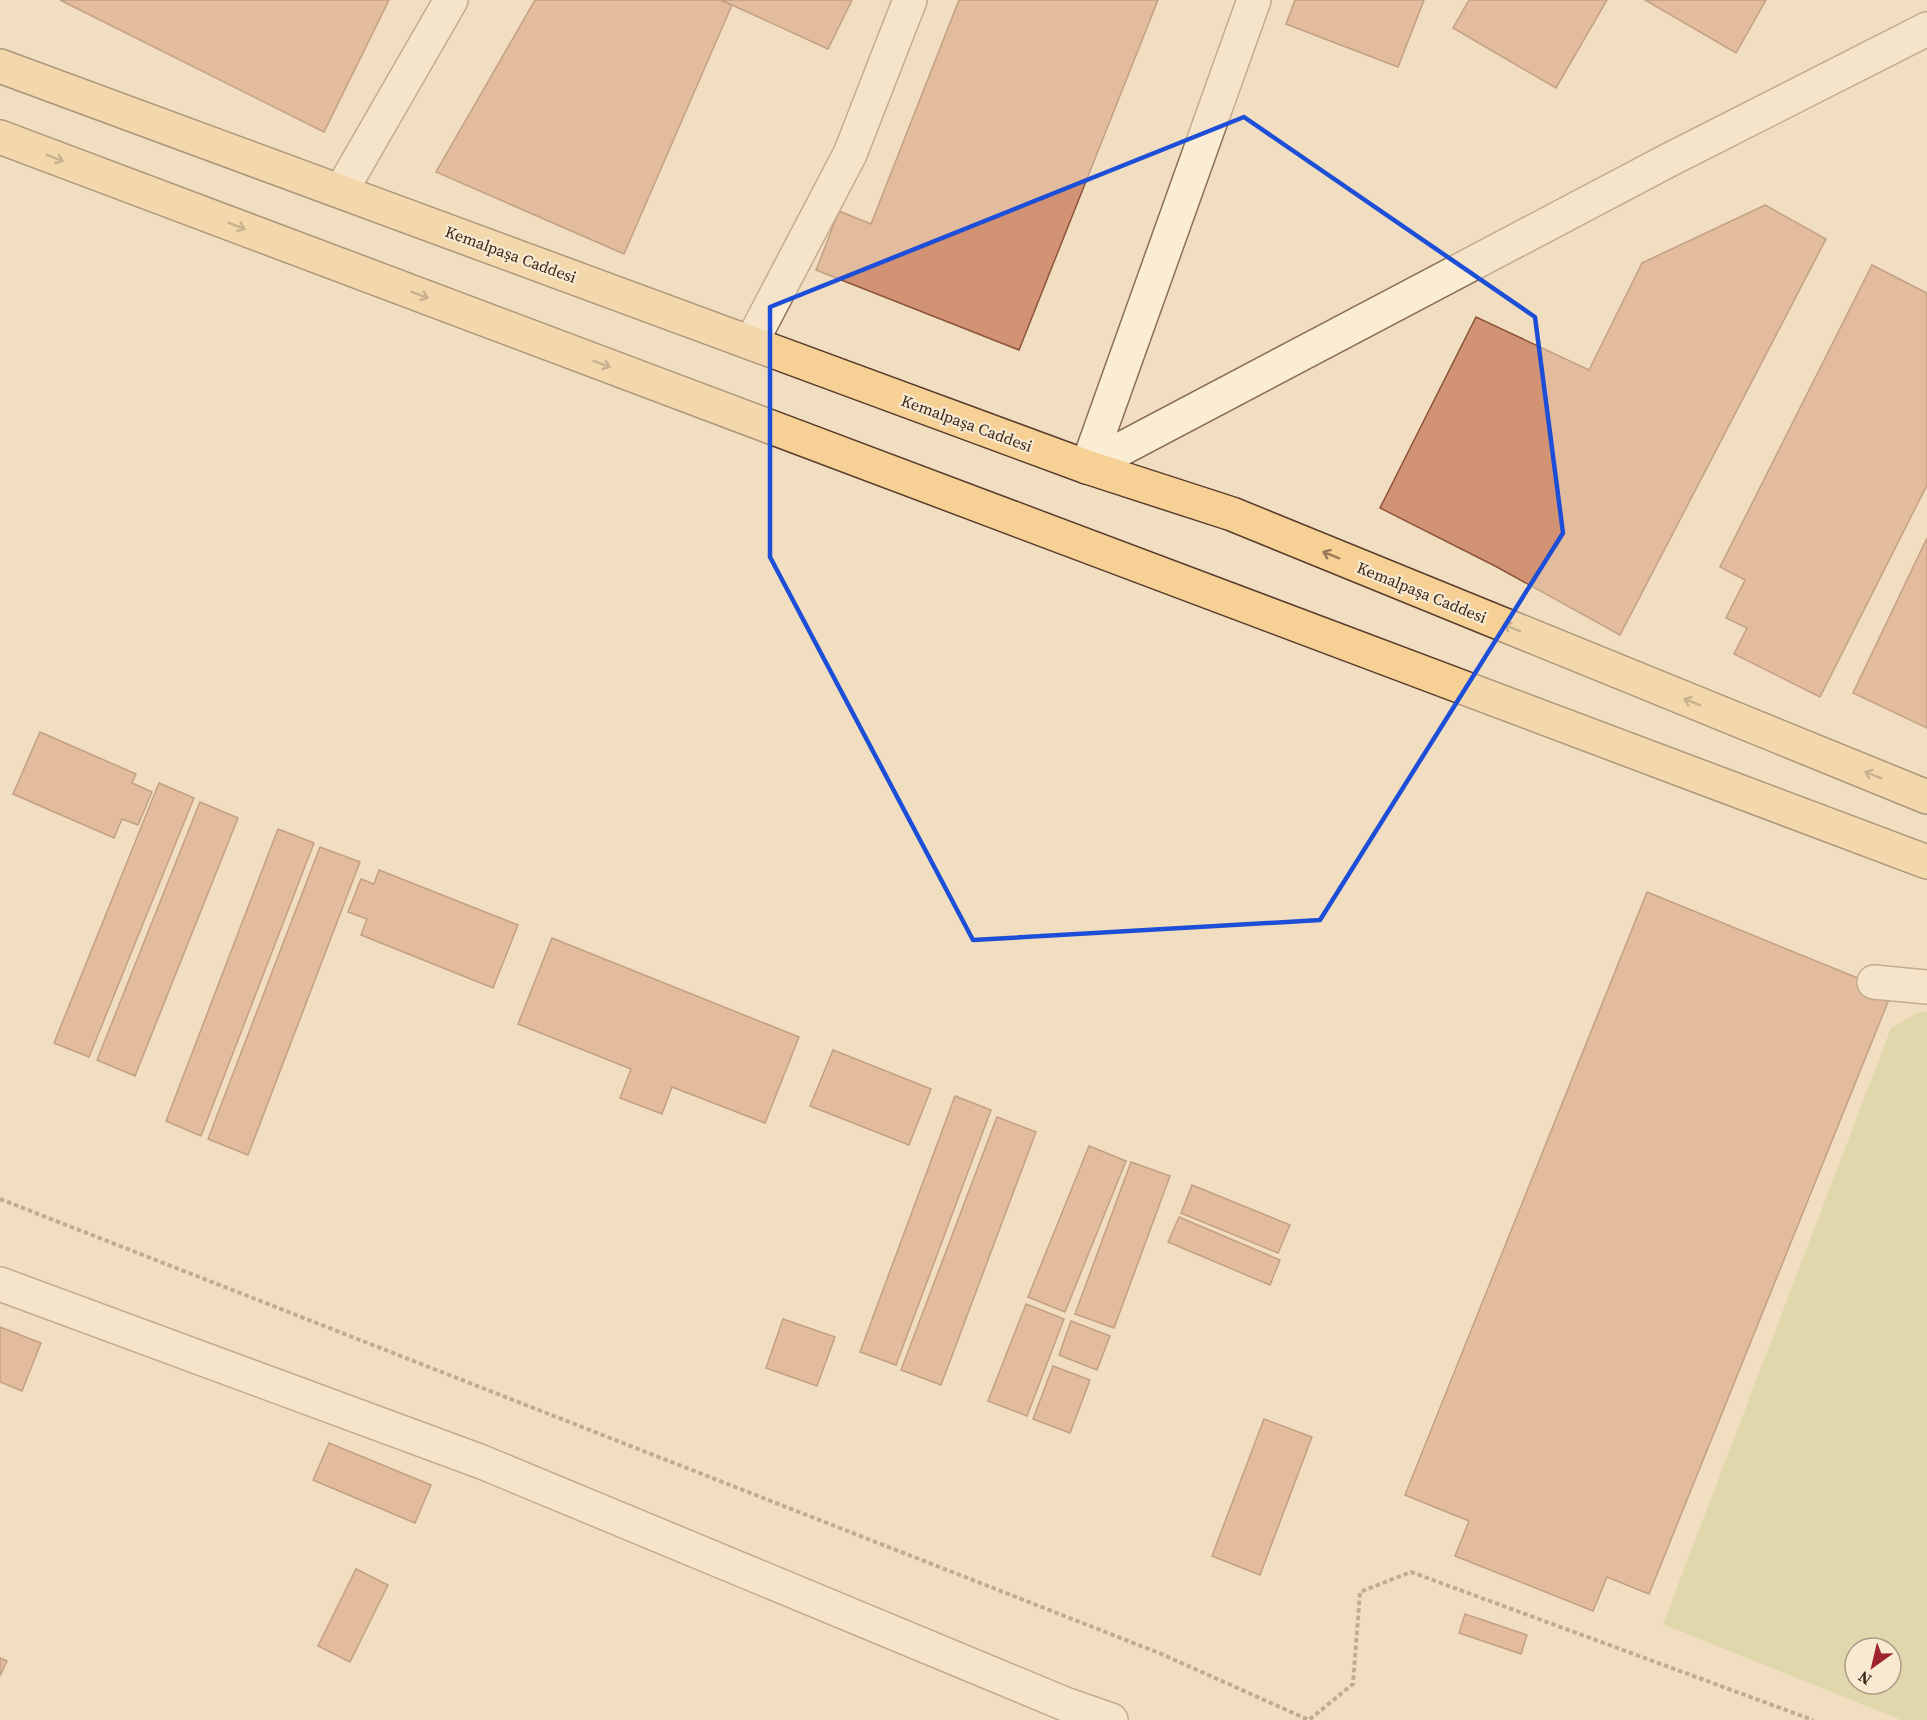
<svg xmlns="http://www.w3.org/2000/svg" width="1927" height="1720" font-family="'Source Serif 4',serif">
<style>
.green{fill:#cdcf94;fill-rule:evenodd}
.building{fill:#d19374;stroke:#8c543b;stroke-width:1.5}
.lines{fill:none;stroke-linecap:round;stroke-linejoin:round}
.minor-casing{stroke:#8b6e57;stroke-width:36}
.major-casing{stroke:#583d2c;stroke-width:36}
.path{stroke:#8b6e57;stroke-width:4;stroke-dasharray:4.5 3;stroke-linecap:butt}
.minor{stroke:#fbecd4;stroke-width:33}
.major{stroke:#f7d095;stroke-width:33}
.oneway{stroke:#987c58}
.marked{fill:none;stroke:#1d4ed8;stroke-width:4.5;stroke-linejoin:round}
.labels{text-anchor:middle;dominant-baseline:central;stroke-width:4.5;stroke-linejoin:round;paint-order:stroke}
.street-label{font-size:16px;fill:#3a281c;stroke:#f8e9d0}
</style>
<rect width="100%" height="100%" fill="#f1dec0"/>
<path class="green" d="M1922 1011 1927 1012V1720H1901L1663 1624 1891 1028ZM1855 1648H1891V1684H1855Z"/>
<g class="building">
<polygon points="60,0 389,0 324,132"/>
<polygon points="535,0 721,0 732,5 624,254 436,172"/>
<polygon points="721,0 852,0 828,49"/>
<polygon points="959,0 1158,0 1019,350 816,270 839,211 871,224"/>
<polygon points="1295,0 1424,0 1398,67 1286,24"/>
<polygon points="1469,0 1607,0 1556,88 1453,28"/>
<polygon points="1645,0 1766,0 1736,53"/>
<polygon points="1765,205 1826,239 1620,635 1495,566 1380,508 1476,317 1589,370 1642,263"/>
<polygon points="1872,265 1927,293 1927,485 1820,697 1734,654 1747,628 1726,618 1745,580 1720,567"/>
<polygon points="1927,538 1927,728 1853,693"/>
<polygon points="40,732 136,774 132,783 152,792 138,825 122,819 114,838 13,794"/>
<polygon points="159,783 194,798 89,1057 54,1043"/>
<polygon points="200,802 238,818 135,1076 97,1060"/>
<polygon points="278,829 314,843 201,1136 166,1121"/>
<polygon points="320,847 360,862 248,1155 208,1139"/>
<polygon points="379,870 518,925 493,988 361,935 367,919 348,912 361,879 374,884"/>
<polygon points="1647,892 1892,992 1649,1594 1607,1577 1593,1611 1455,1556 1469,1521 1405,1495"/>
<polygon points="552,938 799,1037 765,1123 672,1087 662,1114 620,1098 631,1069 518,1024"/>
<polygon points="833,1050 931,1089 909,1145 810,1106"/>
<polygon points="955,1096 991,1110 896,1365 860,1352"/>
<polygon points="997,1117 1036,1132 941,1385 901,1370"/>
<polygon points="1089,1146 1126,1161 1065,1312 1028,1297"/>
<polygon points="1131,1162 1170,1176 1114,1328 1075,1314"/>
<polygon points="1192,1185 1290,1225 1278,1253 1181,1213"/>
<polygon points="1179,1217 1280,1260 1270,1285 1168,1242"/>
<polygon points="1026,1304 1064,1319 1027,1416 988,1401"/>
<polygon points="783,1319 835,1337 817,1386 766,1368"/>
<polygon points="1071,1321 1110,1336 1097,1370 1059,1355"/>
<polygon points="0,1327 41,1343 22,1391 0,1382"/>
<polygon points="1053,1366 1090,1380 1070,1433 1033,1419"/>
<polygon points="1264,1419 1312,1437 1260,1575 1212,1556"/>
<polygon points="329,1443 431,1485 415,1523 313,1480"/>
<polygon points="356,1569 388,1585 350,1662 318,1646"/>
<polygon points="1465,1614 1527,1635 1521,1654 1459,1633"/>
<polygon points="0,1658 7,1661 0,1676"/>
</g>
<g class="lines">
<g class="minor-casing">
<g id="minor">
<polyline points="341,191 451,0"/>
<polyline points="751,343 850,154 910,0"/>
<polyline points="1087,467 1669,160 1927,29"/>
<polyline points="1087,467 1254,0"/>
<polyline points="1874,982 1927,987"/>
<polyline points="0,1284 482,1462 1065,1704 1111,1720"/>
</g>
</g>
<g class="major-casing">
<g id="major">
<polyline points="0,66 1087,467 1232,514 1927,797"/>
<polyline points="0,137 1927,862"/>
</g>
</g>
<polyline class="path" points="0,1199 1159,1653 1309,1720 1353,1684 1360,1592 1411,1572 1813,1720"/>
<use href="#minor" class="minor"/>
<use href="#major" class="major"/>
</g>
<defs><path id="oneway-shaft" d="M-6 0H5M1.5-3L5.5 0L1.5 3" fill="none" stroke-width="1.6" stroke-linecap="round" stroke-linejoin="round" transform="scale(1.5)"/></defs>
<g class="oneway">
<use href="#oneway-shaft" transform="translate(55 158) rotate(21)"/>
<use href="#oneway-shaft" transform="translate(237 226) rotate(21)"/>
<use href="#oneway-shaft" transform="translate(420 295) rotate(21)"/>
<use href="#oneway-shaft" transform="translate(602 364) rotate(21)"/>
<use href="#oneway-shaft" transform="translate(1331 555) rotate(-158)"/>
<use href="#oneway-shaft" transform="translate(1512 628) rotate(-158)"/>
<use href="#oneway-shaft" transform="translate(1692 702) rotate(-158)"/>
<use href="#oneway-shaft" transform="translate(1873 775) rotate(-158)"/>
</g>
<path d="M0 0H1927V1720H0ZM1244 117 1535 317 1563 533 1320 920 973 940 770 557V307Z" fill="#f1dec0" fill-opacity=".55" fill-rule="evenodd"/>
<path class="marked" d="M1244 117 1535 317 1563 533 1320 920 973 940 770 557V307Z"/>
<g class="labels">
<g class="street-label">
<text transform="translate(511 254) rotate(20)">Kemalpaşa Caddesi</text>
<text transform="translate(967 423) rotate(20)">Kemalpaşa Caddesi</text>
<text transform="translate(1422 592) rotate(22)">Kemalpaşa Caddesi</text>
</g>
</g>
<g transform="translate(1873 1666) rotate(214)"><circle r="28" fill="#f8e9d0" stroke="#ac9c88" stroke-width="1.5"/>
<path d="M0-4.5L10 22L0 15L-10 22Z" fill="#9e232e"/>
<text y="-9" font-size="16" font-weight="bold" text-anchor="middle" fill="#3a281c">N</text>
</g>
</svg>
